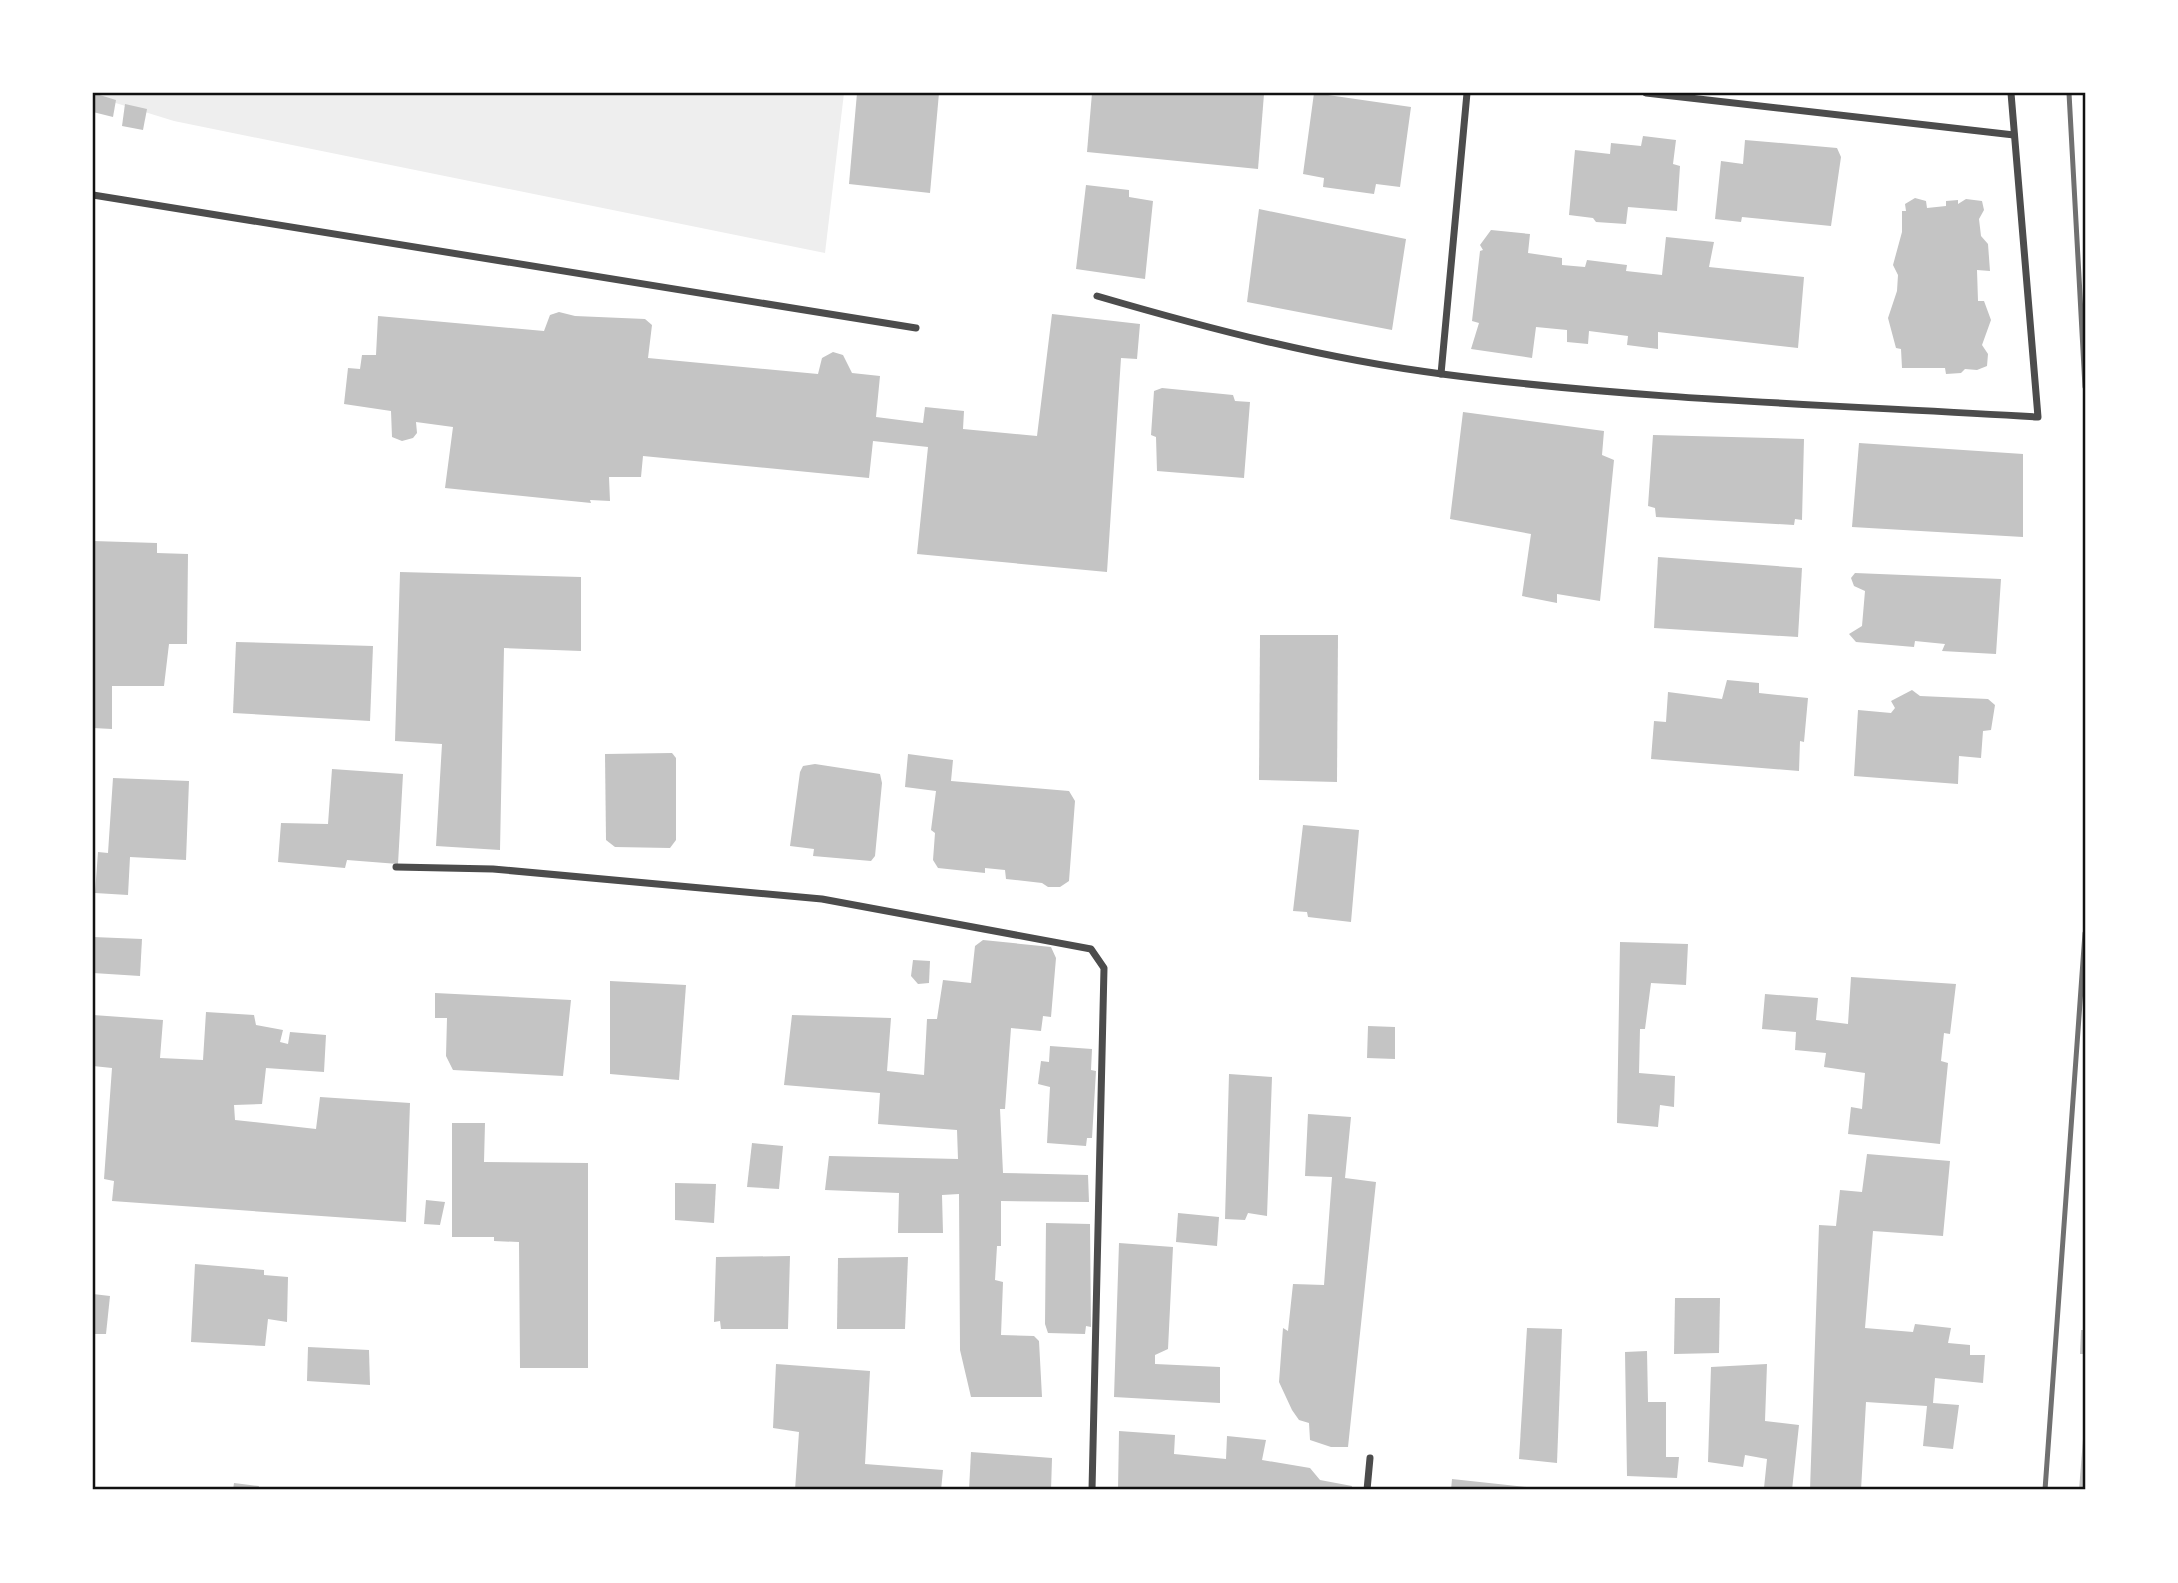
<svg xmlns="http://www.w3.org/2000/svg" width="2178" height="1583" font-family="'Noto Sans',sans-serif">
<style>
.green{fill:#eee}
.building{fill:#c4c4c4}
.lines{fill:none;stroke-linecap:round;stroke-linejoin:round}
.minor{stroke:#4c4c4c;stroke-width:7}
.rail{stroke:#707070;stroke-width:5}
.neatline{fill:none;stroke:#111;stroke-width:2.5}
</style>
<rect width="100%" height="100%" fill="#fff"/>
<polygon class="green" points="93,93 844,93 825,253 174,121 93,96"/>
<g class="building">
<polygon points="93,93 116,100 113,117 93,112"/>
<polygon points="857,93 939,93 930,193 849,184"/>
<polygon points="1092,93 1264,94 1258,169 1087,152"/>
<polygon points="1314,93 1411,107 1400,187 1376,184 1374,194 1323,187 1324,178 1303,174"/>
<polygon points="125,104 147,109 143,130 122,126"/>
<polygon points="1643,136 1676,140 1673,164 1680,166 1677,211 1628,207 1626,224 1596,222 1593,218 1569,215 1575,150 1610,154 1611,143 1641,146"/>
<polygon points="1745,140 1837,148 1841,157 1831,226 1742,217 1741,222 1715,219 1721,161 1743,164"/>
<polygon points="1086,185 1129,190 1129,197 1153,201 1145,279 1076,269"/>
<polygon points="1915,198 1926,201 1927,208 1946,206 1946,201 1958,200 1958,204 1966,199 1982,201 1984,210 1979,219 1981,236 1988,244 1990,271 1977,270 1978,301 1984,301 1991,320 1982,345 1988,354 1987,366 1977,370 1965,369 1961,373 1946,374 1945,368 1902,368 1901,349 1896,348 1888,318 1897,291 1898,275 1893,265 1902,232 1902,211 1906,211 1905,204"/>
<polygon points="1259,209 1406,239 1392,330 1247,302"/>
<polygon points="1491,230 1530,234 1528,253 1562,258 1562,265 1585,267 1587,260 1627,265 1626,271 1662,275 1666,237 1714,242 1709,267 1804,277 1798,348 1658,332 1658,349 1627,345 1628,336 1589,331 1588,344 1567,342 1567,330 1536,327 1532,358 1471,349 1479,323 1472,321 1480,251 1483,250 1480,245"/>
<polygon points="559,312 575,316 645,319 652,325 648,358 818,374 822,358 833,352 843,355 852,373 880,376 876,417 923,423 925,407 964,411 963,429 1037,436 1052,314 1140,324 1137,359 1121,358 1107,572 917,554 928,447 873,441 869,478 643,456 641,477 609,477 610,501 590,500 591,503 445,488 453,427 416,422 417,433 413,438 402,441 392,437 391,411 344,404 348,368 360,369 362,355 376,355 378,316 544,331 550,315"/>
<polygon points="1162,388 1233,395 1235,401 1250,402 1244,478 1157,471 1156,437 1151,435 1154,391"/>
<polygon points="1463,412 1604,431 1602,455 1614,460 1600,601 1557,594 1557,603 1522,596 1531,534 1450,519"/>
<polygon points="1653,435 1804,439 1802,520 1795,519 1794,525 1656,517 1655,508 1648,506"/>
<polygon points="1859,443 2023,454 2023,537 1852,527"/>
<polygon points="93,541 157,543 157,553 188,554 187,644 169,644 164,686 112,686 112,729 93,728"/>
<polygon points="1658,557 1802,568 1798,637 1654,628"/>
<polygon points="400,572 581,577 581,651 504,648 500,850 436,846 442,744 395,741"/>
<polygon points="1855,573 2001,579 1996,654 1942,651 1945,644 1915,641 1914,647 1856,642 1849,634 1862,626 1865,591 1854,586 1851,578"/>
<polygon points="1260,635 1338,635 1337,782 1259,780"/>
<polygon points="236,642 373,646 370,721 233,713"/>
<polygon points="1727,680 1759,683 1759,693 1808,698 1804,742 1800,741 1799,771 1651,759 1654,721 1666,722 1668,692 1722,699"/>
<polygon points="1912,690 1920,696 1988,699 1995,705 1991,730 1983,731 1981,758 1959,756 1958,784 1854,776 1858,710 1891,713 1895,708 1891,701"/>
<polygon points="672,753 676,758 676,840 670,848 615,847 606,840 605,754"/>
<polygon points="908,754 953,760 951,781 1069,791 1075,801 1069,881 1060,887 1048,887 1042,883 1006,879 1005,870 985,868 985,873 938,868 933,860 935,833 931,830 936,791 905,787"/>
<polygon points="815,764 880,774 882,783 875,856 871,861 813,856 814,849 790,846 800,772 803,766"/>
<polygon points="332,769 403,774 398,864 347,860 345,868 278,862 281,823 328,824"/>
<polygon points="113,778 189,781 186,860 130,857 128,895 95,893 98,852 108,853"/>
<polygon points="1303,825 1359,830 1351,922 1308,917 1307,912 1293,911"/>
<polygon points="93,937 142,939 140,976 93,973"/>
<polygon points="983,940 1051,947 1056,958 1051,1017 1043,1016 1041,1031 1011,1028 1005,1109 1000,1109 1003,1173 1088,1175 1089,1202 1001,1201 1001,1246 997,1246 995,1280 1003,1282 1001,1335 1034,1336 1039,1341 1042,1397 971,1397 960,1350 959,1194 942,1195 943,1233 898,1233 899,1193 825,1190 829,1156 958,1159 957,1130 878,1124 880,1093 784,1085 792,1015 891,1018 887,1071 924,1075 927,1019 937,1019 943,980 971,983 975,946"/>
<polygon points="1620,942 1688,944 1686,985 1651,983 1645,1029 1640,1029 1639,1073 1675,1076 1674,1107 1660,1105 1658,1127 1617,1123"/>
<polygon points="913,960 930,961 929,983 918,984 911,976"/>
<polygon points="1851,977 1956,984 1950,1034 1944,1033 1941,1061 1948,1063 1940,1144 1848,1134 1851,1107 1862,1109 1865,1073 1824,1067 1826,1053 1795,1050 1796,1032 1762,1029 1765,994 1818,998 1816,1020 1848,1024"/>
<polygon points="610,981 686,985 679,1080 610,1074"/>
<polygon points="435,993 571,1000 563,1076 453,1070 446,1056 447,1018 435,1018"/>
<polygon points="206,1012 254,1015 256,1025 283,1030 280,1042 288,1044 290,1032 326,1035 324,1072 266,1068 262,1104 234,1105 235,1120 316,1129 320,1097 410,1103 406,1222 112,1201 114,1181 104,1179 112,1068 93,1066 93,1015 163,1020 160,1058 203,1060"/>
<polygon points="1368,1026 1395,1027 1395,1059 1367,1058"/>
<polygon points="1050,1046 1092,1049 1091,1070 1096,1071 1092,1138 1087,1138 1086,1146 1047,1143 1050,1087 1038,1084 1041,1061 1049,1062"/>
<polygon points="1229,1074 1272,1077 1267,1216 1248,1213 1245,1220 1225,1219"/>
<polygon points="1308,1114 1351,1117 1345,1178 1376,1182 1348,1447 1331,1447 1310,1440 1309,1423 1299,1420 1292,1410 1279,1382 1283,1328 1288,1331 1293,1284 1324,1285 1332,1177 1305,1176"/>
<polygon points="452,1123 485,1123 484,1162 588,1163 588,1368 520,1368 519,1242 494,1241 494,1237 452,1237"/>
<polygon points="752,1143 783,1146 779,1189 747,1187"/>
<polygon points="1867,1154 1950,1161 1943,1236 1873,1231 1865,1328 1913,1332 1915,1324 1951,1328 1948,1343 1970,1345 1970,1355 1985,1355 1983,1383 1935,1378 1933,1403 1959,1405 1953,1449 1923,1446 1927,1406 1866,1402 1861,1490 1810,1490 1819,1225 1836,1226 1840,1190 1862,1192"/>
<polygon points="675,1183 716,1184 714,1223 675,1220"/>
<polygon points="426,1200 445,1202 440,1225 424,1224"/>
<polygon points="1178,1213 1219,1217 1217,1246 1176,1242"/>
<polygon points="1046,1223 1090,1224 1091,1327 1086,1326 1085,1334 1048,1333 1045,1324"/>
<polygon points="1119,1243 1173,1247 1168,1349 1155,1355 1155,1364 1220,1367 1220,1403 1114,1397"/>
<polygon points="790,1256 788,1329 721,1329 720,1321 714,1322 716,1257"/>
<polygon points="908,1257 905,1329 837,1329 838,1258"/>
<polygon points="195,1264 264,1270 264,1275 288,1277 287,1322 268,1319 265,1346 191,1342"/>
<polygon points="93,1294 110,1296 106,1334 93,1334"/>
<polygon points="1675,1298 1720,1298 1719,1353 1674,1354"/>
<polygon points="1527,1328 1562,1329 1557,1463 1519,1459"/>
<polygon points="2081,1330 2085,1330 2085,1354 2080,1354"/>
<polygon points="308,1347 369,1350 370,1385 307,1381"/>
<polygon points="1647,1351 1648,1402 1666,1402 1666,1457 1679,1457 1677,1478 1627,1476 1625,1352"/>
<polygon points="776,1364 870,1371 865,1464 943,1470 941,1490 795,1490 799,1432 773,1428"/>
<polygon points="1767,1364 1765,1421 1799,1425 1792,1490 1764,1488 1767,1459 1745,1455 1743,1467 1708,1462 1711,1367"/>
<polygon points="1119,1431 1175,1435 1174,1454 1226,1459 1227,1436 1266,1440 1262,1460 1310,1468 1320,1480 1352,1486 1351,1490 1118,1490"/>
<polygon points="2083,1439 2085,1490 2079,1490"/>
<polygon points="971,1452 1052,1458 1051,1490 969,1490"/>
<polygon points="1452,1479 1536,1488 1536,1490 1451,1490"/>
<polygon points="234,1483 259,1486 258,1490 233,1490"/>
</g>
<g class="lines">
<g class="minor">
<polyline points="1646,93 2014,135"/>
<polyline points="93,195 916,328"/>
<path d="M1097 296C1210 329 1325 359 1442 374 1639 400 1839 405 2038 417L2011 93"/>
<polyline points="1441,374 1467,93"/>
<polyline points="396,867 493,869 822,899 1091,949 1104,968 1092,1490"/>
<polyline points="1367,1490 1370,1458"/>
</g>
<g class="rail">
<polyline points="2069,93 2085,387"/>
<polyline points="2045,1490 2085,933"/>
</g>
</g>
<rect width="2178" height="1583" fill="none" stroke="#ffffff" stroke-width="189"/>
<rect x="94" y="94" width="1990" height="1394" class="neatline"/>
</svg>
